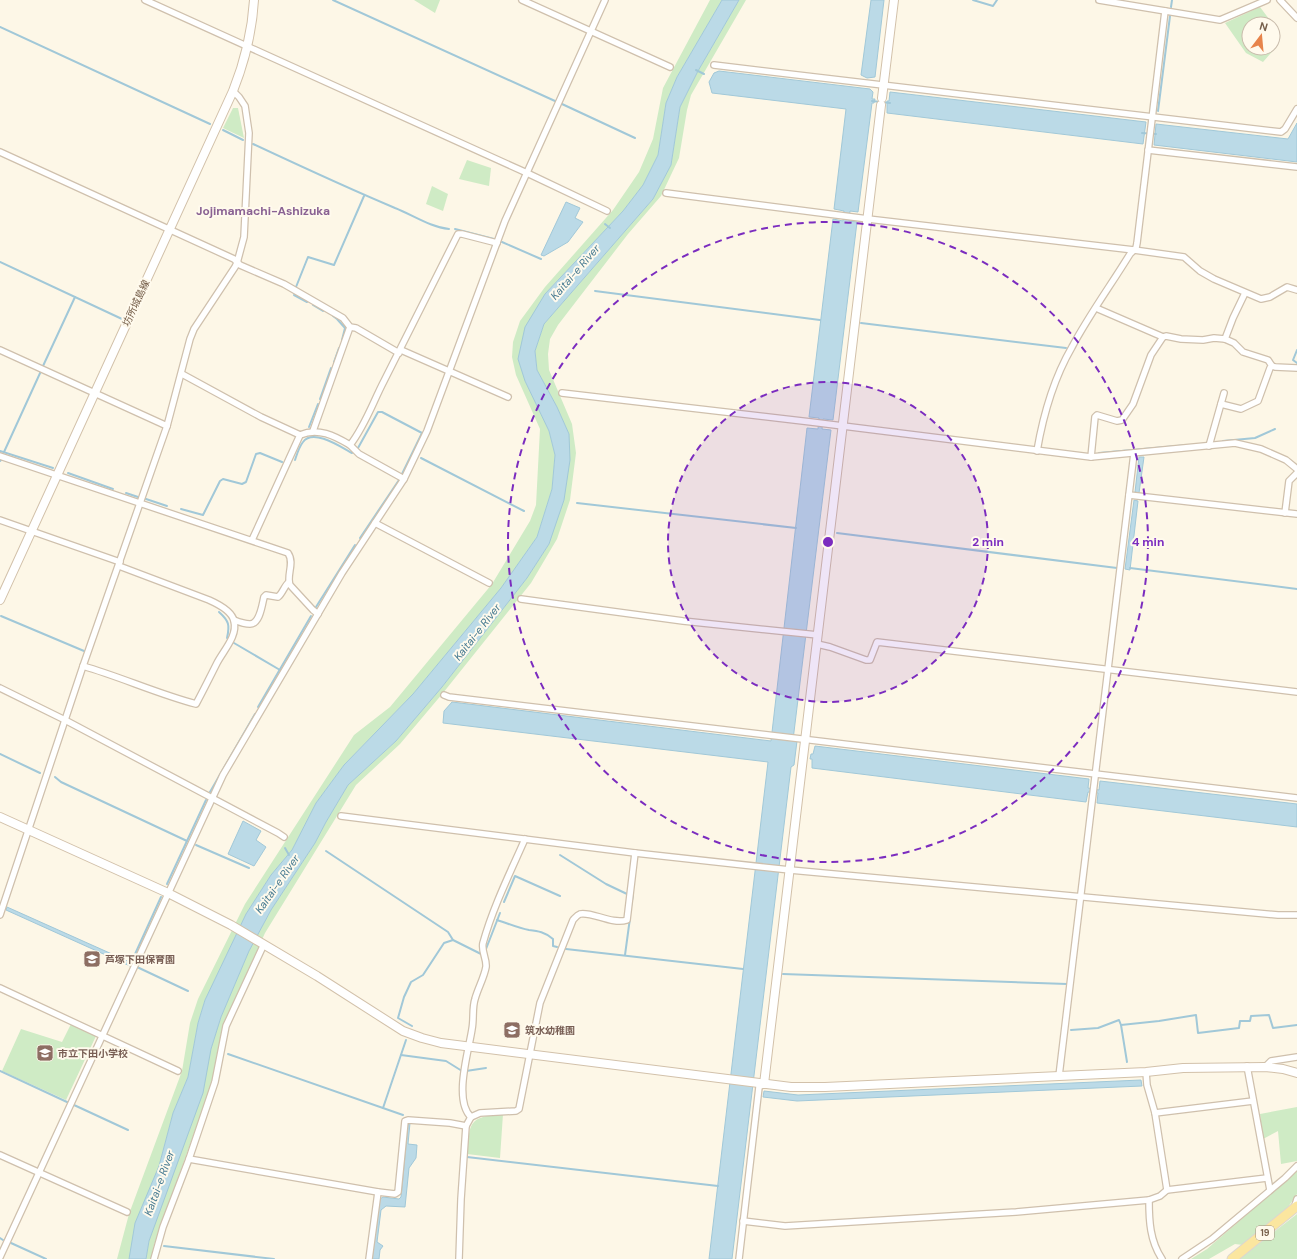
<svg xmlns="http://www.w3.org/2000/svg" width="1297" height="1259" font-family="'DM Sans','Noto Sans JP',sans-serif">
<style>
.green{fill:#cfebc5;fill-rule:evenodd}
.water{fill:#bbdae7;stroke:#a1c8d8}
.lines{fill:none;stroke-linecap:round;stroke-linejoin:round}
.stream{stroke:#a1c8d8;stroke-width:2}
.street-casing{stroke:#cfc0ad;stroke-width:8}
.secondary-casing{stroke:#d2c1aa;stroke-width:10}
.primary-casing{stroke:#dcd6d0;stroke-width:11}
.street{stroke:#fff;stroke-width:5.5}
.secondary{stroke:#fff;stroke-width:8}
.primary{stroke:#fbe69f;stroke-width:9}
.ring{fill:none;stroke:#7b2cbf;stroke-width:2;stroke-dasharray:7 5}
.labels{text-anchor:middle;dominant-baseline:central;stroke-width:4;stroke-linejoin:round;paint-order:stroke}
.shield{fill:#fffaed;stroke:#a08e7c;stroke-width:1}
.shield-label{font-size:9px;font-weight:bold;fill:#77604b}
.street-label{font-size:10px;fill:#77604b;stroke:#fffaed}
.education-label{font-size:10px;font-weight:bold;fill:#785e54;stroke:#fffaed;text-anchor:start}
.water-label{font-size:11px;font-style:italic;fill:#477a91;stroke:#fffaed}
.quarter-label{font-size:12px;font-weight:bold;fill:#8a6293;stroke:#fffaed}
.centre{fill:#7b2cbf;stroke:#fffaed;stroke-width:2}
.ring-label{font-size:12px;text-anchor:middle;font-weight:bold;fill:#7b2cbf;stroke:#fffaed;stroke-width:4;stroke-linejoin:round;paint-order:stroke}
</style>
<rect width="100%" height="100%" fill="#fdf7e7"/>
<g class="green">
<polygon points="414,0 440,0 435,13"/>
<polygon points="710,0 722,0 677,77 666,103 658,155 643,185 623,211 545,294 525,381 549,431 555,455 552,489 537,537 501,588 413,694 344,765 316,803 292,850 271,875 246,914 205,1000 198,1023 188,1077 173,1113 159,1166 129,1259 117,1259 129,1214 182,1071 190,1023 198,999 245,904 354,735 390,707 492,584 530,521 536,505 540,429 516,375 512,357 513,342 520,321 545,287 613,210 639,172 653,139 663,88"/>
<polygon points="739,0 746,0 691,95 687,110 679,158 661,196 628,234 558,325 550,339 548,354 549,370 572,424 576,453 570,500 557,539 531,583 443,693 400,744 356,785 265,933 223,1026 211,1086 154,1245 151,1259 146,1259 149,1241 221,1017 249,951 271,910 315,843 326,822 348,785 396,741 442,687 527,578 549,544 569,434 557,407 537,370 535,351 544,324 653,199 671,165 680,107 698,71"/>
<path d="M1260 7 1275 27 1273 38 1278 45 1263 62 1246 53 1225 23ZM1249 24H1273V48H1249Z"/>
<polygon points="233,108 238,108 244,138 223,128"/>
<polygon points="467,160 491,168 489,186 459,179"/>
<polygon points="432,186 448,194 443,211 426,204"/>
<polygon points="71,1024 96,1036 66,1100 2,1071 21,1029 62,1042"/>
<polygon points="1297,1107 1297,1161 1281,1164 1278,1131 1263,1139 1260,1114"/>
<path d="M503 1114 500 1158 467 1154C470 1122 468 1117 503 1114Z"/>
<polygon points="1297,1171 1297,1194 1286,1210 1243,1245 1235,1244 1209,1259 1191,1259 1207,1249"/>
<polygon points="1297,1214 1297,1259 1239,1259"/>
</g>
<g class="water">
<polygon points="722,0 739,0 698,71 680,107 671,165 653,199 544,324 535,351 537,370 557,407 569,434 570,460 564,500 549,544 527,578 442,687 396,741 348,785 326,822 315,843 271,910 249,951 221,1017 211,1049 203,1093 149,1241 146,1259 129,1259 135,1223 159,1166 173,1113 188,1077 198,1023 205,1000 246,914 271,875 292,850 316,803 344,765 413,694 501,588 537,537 552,489 555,455 549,431 525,381 518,359 525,327 545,294 623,211 643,185 658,155 666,103 677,77"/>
<polygon points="871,0 884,0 875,77 867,78 861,75"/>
<polygon points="719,71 870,89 873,92 872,99 875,99 874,103 872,103 858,212 850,211 849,221 857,222 833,420 823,419 822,429 831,430 793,740 797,741 794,765 791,767 732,1259 709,1259 768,762 443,723 444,711 452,702 771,741 807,428 818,429 819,418 809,417 833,219 843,221 844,211 834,209 846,109 712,93 709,82 714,73"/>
<polygon points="890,92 1146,122 1143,144 887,113 887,101 889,101"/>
<polygon points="1297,123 1297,162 1154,145 1156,124 1288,139"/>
<polygon points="566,202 580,208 575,218 583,222 568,242 544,256 541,255"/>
<polygon points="1139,457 1144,457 1139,493 1135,492"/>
<polygon points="1134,500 1138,501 1130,570 1125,569"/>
<polygon points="815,746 1089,779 1088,788 1099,790 1100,781 1297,804 1297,827 1097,803 1098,793 1088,792 1086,802 812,768 812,759 810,759 811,754 813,754"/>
<polygon points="243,821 261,831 256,840 266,847 254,866 228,854"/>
<polygon points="7,907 132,963 130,966 6,910"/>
<polygon points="1141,1080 1142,1086 797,1101 763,1097 764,1091 798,1095"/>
<polygon points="410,1123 408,1144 417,1145 416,1158 409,1168 405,1207 386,1206 381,1210 377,1242 383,1246 380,1250 379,1259 372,1259 380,1199 383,1197 399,1199 401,1197 408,1125"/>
</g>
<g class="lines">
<g class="stream">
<polyline points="333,0 555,101"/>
<polyline points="973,0 993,6 997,0"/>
<polyline points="1171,7 1172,0"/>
<polyline points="0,27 210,124"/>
<polyline points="696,70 704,74"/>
<polyline points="872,101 890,103"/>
<polyline points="562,104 635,138"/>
<polyline points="1158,111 1170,16"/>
<polyline points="223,130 243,140"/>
<polyline points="1142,133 1156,134"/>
<path d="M253 144C300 166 347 188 395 208 413 215 430 227 449 229"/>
<polyline points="605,224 610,228"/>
<polyline points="455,229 494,239"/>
<polyline points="502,242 541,259"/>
<polyline points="0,262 122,319"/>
<polyline points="296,287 308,257 334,265 364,196"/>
<polyline points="595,291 820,320"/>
<polyline points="294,295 307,302"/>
<polyline points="313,305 323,311"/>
<polyline points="333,316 337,319 345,328 342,340"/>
<polyline points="861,323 1066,348"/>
<polyline points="1297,350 1293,360 1297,363"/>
<polyline points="334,362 339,348"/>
<polyline points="43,366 75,297"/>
<polyline points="320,399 331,368"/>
<polyline points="309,427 318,404"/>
<polyline points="1223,441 1255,438 1275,429"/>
<polyline points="358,448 378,412 382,412 422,433 402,474"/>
<polyline points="0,451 53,468"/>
<polyline points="4,452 41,371"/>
<polyline points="1099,453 1188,445"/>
<polyline points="421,458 524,511"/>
<path d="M295 460C297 454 299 447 303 442 313 428 341 447 352 453"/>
<polyline points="0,461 1,460"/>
<polyline points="68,473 113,489"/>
<polyline points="126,493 138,497"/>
<polyline points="146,499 167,506"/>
<polyline points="577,503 796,528"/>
<polyline points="181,509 203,515 220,481 223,479 242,484 246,482 256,454 260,453 282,462"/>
<polyline points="837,533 1117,568"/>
<polyline points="360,538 399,480"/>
<polyline points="1130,568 1297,589"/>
<polyline points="316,607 355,545"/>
<path d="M219 612C229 621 230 625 227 638"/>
<polyline points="1,616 84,651"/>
<polyline points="234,643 280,670"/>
<polyline points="258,707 311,616"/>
<polyline points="0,754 40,773"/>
<polyline points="55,777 61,782 187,841"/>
<polyline points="210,792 255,714"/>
<polyline points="196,845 249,868"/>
<polyline points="285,848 289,855"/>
<polyline points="326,851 448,932 453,940"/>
<polyline points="560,855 606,884 627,894"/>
<polyline points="167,884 206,800"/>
<polyline points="504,902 515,876 560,896"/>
<polyline points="631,906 633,895"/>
<path d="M497 920C507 923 518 928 529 930 538 931 545 932 553 939V946L557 947"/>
<polyline points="486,949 500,913"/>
<polyline points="566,949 743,969"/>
<polyline points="625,955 630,918"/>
<polyline points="131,963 161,897"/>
<polyline points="137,967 188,991"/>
<polyline points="783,974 1067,984"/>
<polyline points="412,1026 398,1018 404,997 411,982 423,975 444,943 453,940 481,954"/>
<polyline points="1071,1030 1098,1028 1119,1020 1121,1025"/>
<polyline points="228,1054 403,1115"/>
<polyline points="401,1055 446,1061 462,1071"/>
<polyline points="1127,1062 1121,1025 1159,1021 1196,1015 1198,1033 1239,1028 1240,1021 1250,1021 1251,1016 1269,1015 1273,1028 1297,1025"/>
<polyline points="0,1071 67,1102"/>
<polyline points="466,1071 486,1068"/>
<polyline points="74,1105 128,1130"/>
<polyline points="383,1108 406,1040"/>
<polyline points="467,1157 718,1186"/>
<polyline points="0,1238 3,1240"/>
<polyline points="11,1243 46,1259"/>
<polyline points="164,1246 274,1259"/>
</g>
<g class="street-casing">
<g id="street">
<polyline points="145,0 527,173 607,211"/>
<polyline points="522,0 670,67"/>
<polyline points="1099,0 1220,20 1267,0"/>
<polyline points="1280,0 1297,18"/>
<polyline points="714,65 1281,132 1285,129 1297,109"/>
<polyline points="1148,150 1297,167"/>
<polyline points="0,152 234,259 240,265 284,284 343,318 350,327 356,328 399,353"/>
<polyline points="666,193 868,219 1134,250 1184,257 1200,271 1214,279 1261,299 1270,297 1287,287 1297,290"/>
<polyline points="1096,308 1163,337"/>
<polyline points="1225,339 1233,318 1245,293"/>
<polyline points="0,350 167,426"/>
<polyline points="401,350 508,397"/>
<polyline points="182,374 261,417 300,435"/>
<polyline points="562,393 811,422 1091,457 1235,443 1261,449 1286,460 1297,469"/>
<polyline points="1221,404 1241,409 1258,401 1270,368 1272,366"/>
<polyline points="313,431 350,327"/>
<polyline points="350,445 359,454 404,479"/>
<polyline points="1209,446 1224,393"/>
<path d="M1037 451C1043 416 1054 378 1072 347 1089 315 1111 285 1130 254L1136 248 1137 243 1165 11"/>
<path d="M0 456 288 553C295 563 286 576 290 585L313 610 318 614"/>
<polyline points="1091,457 1095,417 1097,415 1117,421 1122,420 1133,404 1151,355 1163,337 1166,336 1181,339 1203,340 1214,338 1225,339 1234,343 1243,352 1268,360 1272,366 1275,367 1297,368"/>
<polyline points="1129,495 1297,514"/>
<polyline points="1285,513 1289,481 1297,473"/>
<polyline points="0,520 120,562"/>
<polyline points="375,523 489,583"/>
<path d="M252 540 300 435C318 427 335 436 350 445 365 426 373 402 384 381 409 332 433 283 458 234H462L497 243"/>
<polyline points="521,599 683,621 818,635"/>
<path d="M234 620C239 622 245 624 250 624 260 624 262 605 264 597L266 595 278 597C283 593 284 586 289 582"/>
<polyline points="817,644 830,647 866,660 870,660 877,642 1297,692"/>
<path d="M83 666C121 677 158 694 196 704 203 691 210 677 217 663 223 651 238 636 234 621 232 611 218 604 209 600L119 566"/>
<polyline points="0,688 65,720 278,833 284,837"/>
<polyline points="444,695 449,697 1297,798"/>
<polyline points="341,816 635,853 790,870 1278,915 1297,915"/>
<polyline points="0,915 83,666 167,426 190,339 194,329 235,267 237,263 244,237 249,133 245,106 239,97 233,91"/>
<polyline points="0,988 178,1071"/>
<polyline points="1247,1066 1270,1190"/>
<polyline points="1265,1067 1271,1061 1297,1057"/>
<polyline points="1146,1072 1147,1085 1155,1113 1167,1190"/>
<polyline points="1059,1076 1134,453"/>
<polyline points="1155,1113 1253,1101"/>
<path d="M471 1117C453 1100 469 1050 472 1029 474 1019 472 1008 475 999 478 988 484 978 486 967 487 959 481 951 483 943 493 907 510 873 525 839"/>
<polyline points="0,1155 127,1212"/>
<polyline points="189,1159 378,1192 395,1194 398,1192 405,1121 408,1120 450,1123 466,1126"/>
<path d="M1149 1200C1149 1221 1150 1241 1162 1259"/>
<polyline points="1294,1209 1297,1199"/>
<polyline points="743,1221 785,1226 1016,1212 1149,1200 1160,1196 1167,1190 1267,1178"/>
<polyline points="0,1257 223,775 342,573 404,479 427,431 505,221 605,0"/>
<polyline points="154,1259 163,1227 189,1159 215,1082 226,1026 264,944"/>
<polyline points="369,1259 378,1192"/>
<path d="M459 1259 461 1199 466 1126 471 1117 480 1113 516 1111 519 1109 540 1003 573 920C575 918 577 915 580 914 591 911 612 925 627 920L635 853"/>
<polyline points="739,1259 759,1087 764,1084"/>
<polyline points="1182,1259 1212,1239 1285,1178 1297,1166"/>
</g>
</g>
<g class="secondary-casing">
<g id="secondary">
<polyline points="882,98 894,0"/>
<path d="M0 600 233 91C245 61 252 33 254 0"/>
<polyline points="0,817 168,893 231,925 317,976 403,1031 422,1038 441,1043 791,1087 825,1087 1146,1072 1183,1068 1265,1067 1283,1069 1297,1073"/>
<polyline points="764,1084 881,105"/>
</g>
</g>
<g class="primary-casing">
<polyline id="primary" points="1232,1259 1297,1206"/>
</g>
<use href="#street" class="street"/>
<use href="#secondary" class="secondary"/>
<use href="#primary" class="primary"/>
</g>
<circle cx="828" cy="542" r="160" fill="#7b2cbf" fill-opacity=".12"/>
<g class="ring">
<circle cx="828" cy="542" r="160"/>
<circle cx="828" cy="542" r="320"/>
</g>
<defs>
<g id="school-square" transform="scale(0.9)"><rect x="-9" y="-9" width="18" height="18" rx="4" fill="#8d6e63" stroke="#fffaed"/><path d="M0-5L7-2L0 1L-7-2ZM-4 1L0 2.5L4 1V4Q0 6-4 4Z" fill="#fff"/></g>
</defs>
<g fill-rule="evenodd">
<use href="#school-square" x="92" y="959"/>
<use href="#school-square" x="512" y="1030"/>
<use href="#school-square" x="45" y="1053"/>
</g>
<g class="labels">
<rect class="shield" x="1256" y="1226" width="18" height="14" rx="3"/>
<g class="shield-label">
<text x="1265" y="1233">19</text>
</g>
<g class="street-label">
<text transform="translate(136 303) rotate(-65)">坊所城島線</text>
</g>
<g class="education-label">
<text x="105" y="959">芦塚下田保育園</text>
<text x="525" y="1030">筑水幼稚園</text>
<text x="58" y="1053">市立下田小学校</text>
</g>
<g class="water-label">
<text transform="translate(575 272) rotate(-49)">Kaitai-e River</text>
<text transform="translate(477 632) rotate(-52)">Kaitai-e River</text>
<text transform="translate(277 884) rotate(-55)">Kaitai-e River</text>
<text transform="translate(159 1183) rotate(-70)">Kaitai-e River</text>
</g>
<g class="quarter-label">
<text x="263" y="211">Jojimamachi-Ashizuka</text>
</g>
</g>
<circle cx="828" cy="542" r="6" class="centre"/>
<g class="ring-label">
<text x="988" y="546">2 min</text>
<text x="1148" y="546">4 min</text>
</g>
<g transform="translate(1261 36) rotate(16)"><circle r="19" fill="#fffaed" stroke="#c9bcac"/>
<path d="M0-3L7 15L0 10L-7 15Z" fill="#e7844b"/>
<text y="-6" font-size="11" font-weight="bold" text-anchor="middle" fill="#77604b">N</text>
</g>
</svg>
